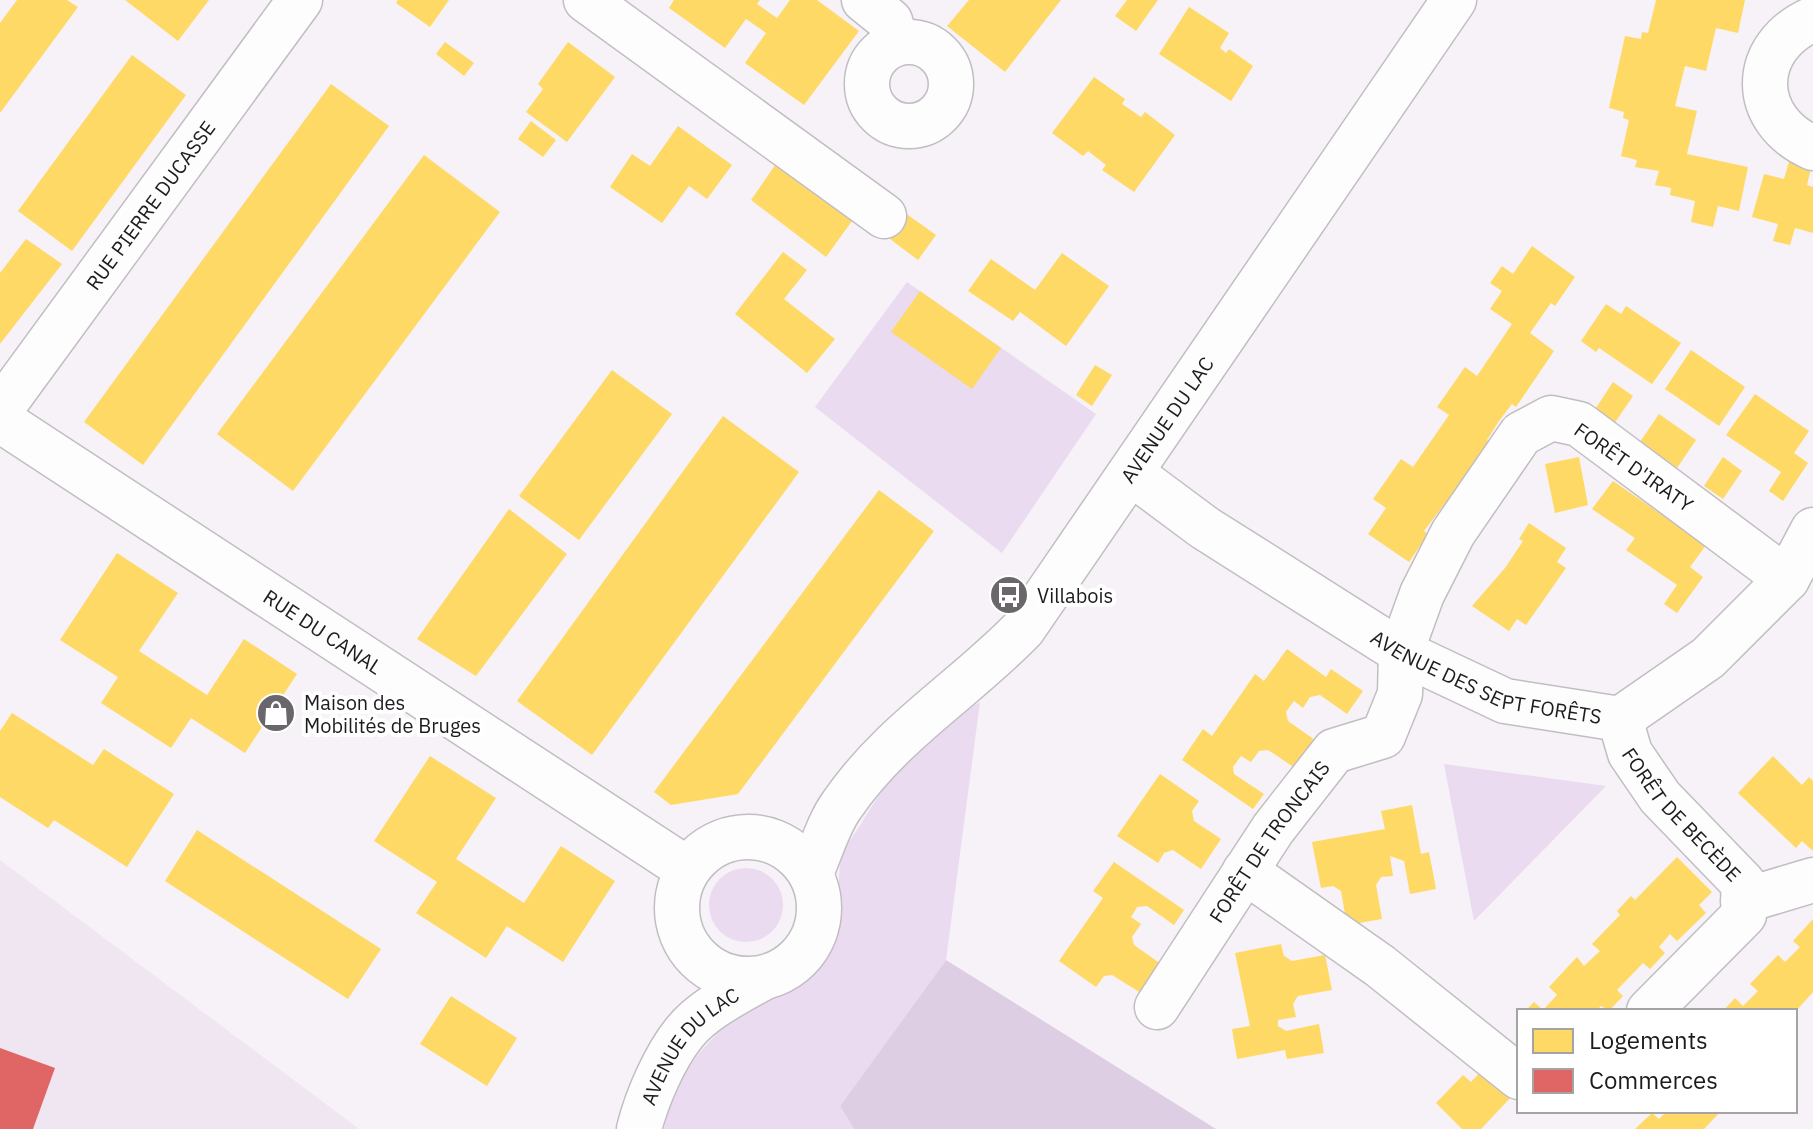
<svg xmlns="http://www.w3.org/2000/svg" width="1813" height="1129" font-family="'IBM Plex Sans',sans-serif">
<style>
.built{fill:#efe6f2}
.green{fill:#eadbf0}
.forest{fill:#decee4}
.homes{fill:#ffd966}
.shops{fill:#e06666}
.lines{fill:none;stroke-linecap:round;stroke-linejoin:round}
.minor-casing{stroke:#c1bec2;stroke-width:47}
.minor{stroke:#fefdfe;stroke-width:44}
.labels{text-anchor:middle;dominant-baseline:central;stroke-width:8;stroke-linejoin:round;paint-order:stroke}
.street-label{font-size:20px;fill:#1e1b1f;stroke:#fff}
.poi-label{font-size:20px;fill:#1e1b1f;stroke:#fff;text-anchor:start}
</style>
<rect width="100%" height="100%" fill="#f6f2f7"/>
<polygon class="built" points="0,860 359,1129 0,1129"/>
<g class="green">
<polygon points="907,282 1096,414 1002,553 815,407"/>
<path d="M980 702 946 960 840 1106 854 1129H664C673 1074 717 1024 765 998 787 986 809 981 825 959 849 927 834 894 841 859 843 848 853 837 859 827 889 776 926 730 980 702Z"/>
<polygon points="1444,764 1606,786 1474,921"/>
<circle cx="746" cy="905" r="37"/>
</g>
<polygon class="forest" points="946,960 1216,1129 854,1129 840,1106"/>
<g class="homes">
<polygon points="17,0 67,0 78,7 0,113 0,23"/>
<polygon points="125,0 209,0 178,41"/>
<polygon points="398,0 449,0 430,27 396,3"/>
<polygon points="674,0 760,0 757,4 777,18 790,0 817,0 859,31 804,105 745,63 766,33 746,19 725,48 669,8"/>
<polygon points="969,0 1061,0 1005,72 947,26"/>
<polygon points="1127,0 1158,0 1136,31 1115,16"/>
<polygon points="1656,0 1745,0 1738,33 1716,28 1706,71 1685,66 1675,106 1697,111 1687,154 1748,167 1739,211 1718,206 1713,227 1691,222 1695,201 1670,195 1671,188 1655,185 1659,171 1635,167 1637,160 1621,156 1629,120 1623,118 1624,112 1609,108 1625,36 1641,39 1642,32 1648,33"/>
<polygon points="1189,7 1229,33 1220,48 1226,53 1229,49 1253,66 1231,101 1159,54"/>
<polygon points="445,42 474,63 464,76 436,54"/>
<polygon points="568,42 615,77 567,142 526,112 543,89 538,84"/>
<polygon points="132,55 186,95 72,251 18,211"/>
<polygon points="1094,77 1125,99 1122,104 1141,117 1145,112 1175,135 1134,192 1102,170 1106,165 1088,151 1083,156 1052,133"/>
<polygon points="331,84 389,126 143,465 84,422"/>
<polygon points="531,121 556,140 543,157 518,139"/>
<polygon points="678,126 732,165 707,199 689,186 662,223 610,187 632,154 650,166"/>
<polygon points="424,155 500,212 293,491 217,434"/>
<polygon points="780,158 857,214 826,257 751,200"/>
<polygon points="1790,158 1812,164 1807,185 1813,187 1813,233 1795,228 1790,245 1773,241 1778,224 1752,217 1764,174 1784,179"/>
<polygon points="908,215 936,235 918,260 890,239"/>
<polygon points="26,239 62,264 0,344 0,273"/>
<polygon points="1532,246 1575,277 1555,306 1551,303 1530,333 1554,351 1516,407 1512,404 1499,421 1487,440 1491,443 1424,531 1428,534 1409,562 1368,534 1386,508 1373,499 1401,459 1413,467 1449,415 1437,407 1465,367 1477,376 1512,324 1490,309 1502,291 1490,283 1502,266 1513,274"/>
<polygon points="783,252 807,270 784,299 835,339 807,373 735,314"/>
<polygon points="1062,253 1109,286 1066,346 1020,312 1013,321 968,291 991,259 1035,290"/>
<polygon points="920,291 1001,348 972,389 891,332"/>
<polygon points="1606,304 1621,314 1626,306 1681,343 1652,384 1599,348 1596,352 1581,341"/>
<polygon points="1691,350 1745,387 1719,426 1665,389"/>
<polygon points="1095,365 1112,375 1092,406 1076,395"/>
<polygon points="612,370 672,414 579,540 519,496"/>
<polygon points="1613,382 1633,396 1614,424 1594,411"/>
<polygon points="1755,394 1809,431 1794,453 1808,463 1783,501 1769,491 1781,472 1726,435"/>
<polygon points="1659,414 1696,440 1677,468 1640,442"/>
<polygon points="723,416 799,472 592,755 517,701"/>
<polygon points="1579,457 1588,505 1555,513 1545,464"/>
<polygon points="1723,457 1742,471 1723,499 1704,486"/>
<polygon points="1613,481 1706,545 1690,567 1703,577 1677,613 1664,604 1677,585 1626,550 1635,538 1592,509"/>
<polygon points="879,490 934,531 738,794 671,805 654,792"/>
<polygon points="509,509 567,554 476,676 417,639"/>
<polygon points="1529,523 1566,548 1557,562 1566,568 1526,625 1517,619 1509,631 1472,606 1505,568 1523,541 1519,539"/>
<polygon points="117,553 178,593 139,651 207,695 244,639 297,674 245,753 191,718 171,748 101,703 118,677 60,640"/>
<polygon points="1287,649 1326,677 1331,669 1363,691 1347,714 1320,695 1310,697 1303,708 1294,701 1286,712 1288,721 1315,740 1295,768 1268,750 1259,751 1251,762 1241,756 1233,767 1234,774 1264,794 1253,809 1182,760 1203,729 1212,736 1255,674 1264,681"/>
<polygon points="12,713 93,765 104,749 174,794 127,867 54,820 48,828 0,797 0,731"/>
<polygon points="430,756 496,798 456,859 524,903 561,846 615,881 563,962 507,926 486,958 416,913 437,882 374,841"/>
<polygon points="1773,756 1802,785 1809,777 1813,781 1813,851 1802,841 1796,848 1738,793"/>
<polygon points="1160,774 1199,801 1192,811 1194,821 1221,839 1201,869 1173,850 1164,853 1158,863 1117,836"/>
<polygon points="1412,805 1421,854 1429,852 1436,889 1410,894 1404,861 1390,856 1393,876 1381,877 1376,885 1382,919 1347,925 1341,891 1333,886 1321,888 1312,842 1385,829 1381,811"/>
<polygon points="197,830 381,949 348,999 165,881"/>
<polygon points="1677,857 1712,892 1699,905 1706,913 1677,941 1670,934 1659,947 1665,953 1650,969 1643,963 1617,990 1623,996 1609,1011 1601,1006 1596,1011 1525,1011 1534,1002 1543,1010 1557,995 1549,987 1577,957 1584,966 1600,951 1592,944 1620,915 1617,911 1631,896 1635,900"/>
<polygon points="1114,862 1184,910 1174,925 1147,906 1137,907 1131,917 1141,924 1132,937 1134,945 1161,964 1141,993 1112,975 1104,976 1096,987 1059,961 1103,898 1093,891"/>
<polygon points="1813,919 1813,992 1796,1011 1723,1011 1735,998 1743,1006 1758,991 1750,984 1778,955 1785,962 1800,947 1793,941"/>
<polygon points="1281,944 1284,956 1292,961 1325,955 1332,990 1298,996 1293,1004 1296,1017 1278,1020 1278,1026 1286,1031 1319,1024 1324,1053 1287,1059 1285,1050 1237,1059 1232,1029 1250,1026 1235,953"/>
<polygon points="451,996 517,1038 487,1086 420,1044"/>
<polygon points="1484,1068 1513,1095 1481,1129 1462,1129 1436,1103 1463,1075 1471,1082"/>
<polygon points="1667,1111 1721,1111 1704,1129 1635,1129 1652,1113 1659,1119"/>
</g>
<polygon class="shops" points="0,1048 55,1068 33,1129 0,1129"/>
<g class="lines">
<g class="minor-casing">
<g id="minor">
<polyline points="586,0 884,216"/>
<polyline points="864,0 890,21 897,43"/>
<path d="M1813 19C1749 47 1749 120 1813 148"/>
<circle cx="909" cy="84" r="42"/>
<path id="s1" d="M0 410 300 0"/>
<path id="s2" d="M0 420 687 869"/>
<path id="s3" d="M1131 473 1205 528 1401 652 1505 701 1620 719 1708 658 1787 579 1813 530"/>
<path id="s4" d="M1620 719 1630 753 1660 797 1743 883 1744 915 1649 1011"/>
<circle cx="748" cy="908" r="71"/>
<polyline points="1245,871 1380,966 1519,1077"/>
<path id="s5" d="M811 873C821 851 828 824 842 805 891 733 964 690 1023 629L1454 0"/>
<polyline points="1743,901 1813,880"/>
<path id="s6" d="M1157 1007 1273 829 1334 751 1383 736 1400 694 1401 652 1422 594 1453 533 1521 434 1551 418 1579 424 1787 579"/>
<path id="s7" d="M639 1129C647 1098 664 1058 684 1033 702 1010 736 993 761 979"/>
</g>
</g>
<use href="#minor" class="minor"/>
</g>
<defs>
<g id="bus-disc" transform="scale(2)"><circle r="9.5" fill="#6a666b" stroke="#fff"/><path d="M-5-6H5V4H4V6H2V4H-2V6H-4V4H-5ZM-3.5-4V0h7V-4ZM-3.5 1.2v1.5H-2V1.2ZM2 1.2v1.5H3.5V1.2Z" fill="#fff"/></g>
<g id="shop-disc" transform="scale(2)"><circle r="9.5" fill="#6a666b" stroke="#fff"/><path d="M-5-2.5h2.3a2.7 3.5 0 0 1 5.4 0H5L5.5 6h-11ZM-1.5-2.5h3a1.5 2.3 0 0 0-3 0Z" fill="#fff"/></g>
</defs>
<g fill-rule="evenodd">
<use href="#bus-disc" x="1009" y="595"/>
<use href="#shop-disc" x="276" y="713"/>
</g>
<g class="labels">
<g class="street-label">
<text stroke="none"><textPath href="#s1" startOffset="254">RUE PIERRE DUCASSE</textPath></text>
<text stroke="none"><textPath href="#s5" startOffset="582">AVENUE DU LAC</textPath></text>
<text transform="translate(1634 467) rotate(35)">FORÊT D'IRATY</text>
<text stroke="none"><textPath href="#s2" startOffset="386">RUE DU CANAL</textPath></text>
<text stroke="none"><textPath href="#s3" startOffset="414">AVENUE DES SEPT FORÊTS</textPath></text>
<text stroke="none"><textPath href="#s4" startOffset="116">FORÊT DE BECÈDE</textPath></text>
<text stroke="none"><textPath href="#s6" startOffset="200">FORÊT DE TRONCAIS</textPath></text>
<text stroke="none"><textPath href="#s7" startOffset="100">AVENUE DU LAC</textPath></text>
</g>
<g class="poi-label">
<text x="1037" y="595">Villabois</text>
<text x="304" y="702">Maison des<tspan x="304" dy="23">Mobilités de Bruges</tspan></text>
</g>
</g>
<rect x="1517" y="1009" width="280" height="104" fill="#ffffff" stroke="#a5a4a5" stroke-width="2"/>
<rect x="1533" y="1029" width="40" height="24" fill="#ffd966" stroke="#a5a4a5" stroke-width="2"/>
<text x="1589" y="1049" font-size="24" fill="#1e1b1f">Logements</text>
<rect x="1533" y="1069" width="40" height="24" fill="#e06666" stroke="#a5a4a5" stroke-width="2"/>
<text x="1589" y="1089" font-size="24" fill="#1e1b1f">Commerces</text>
</svg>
